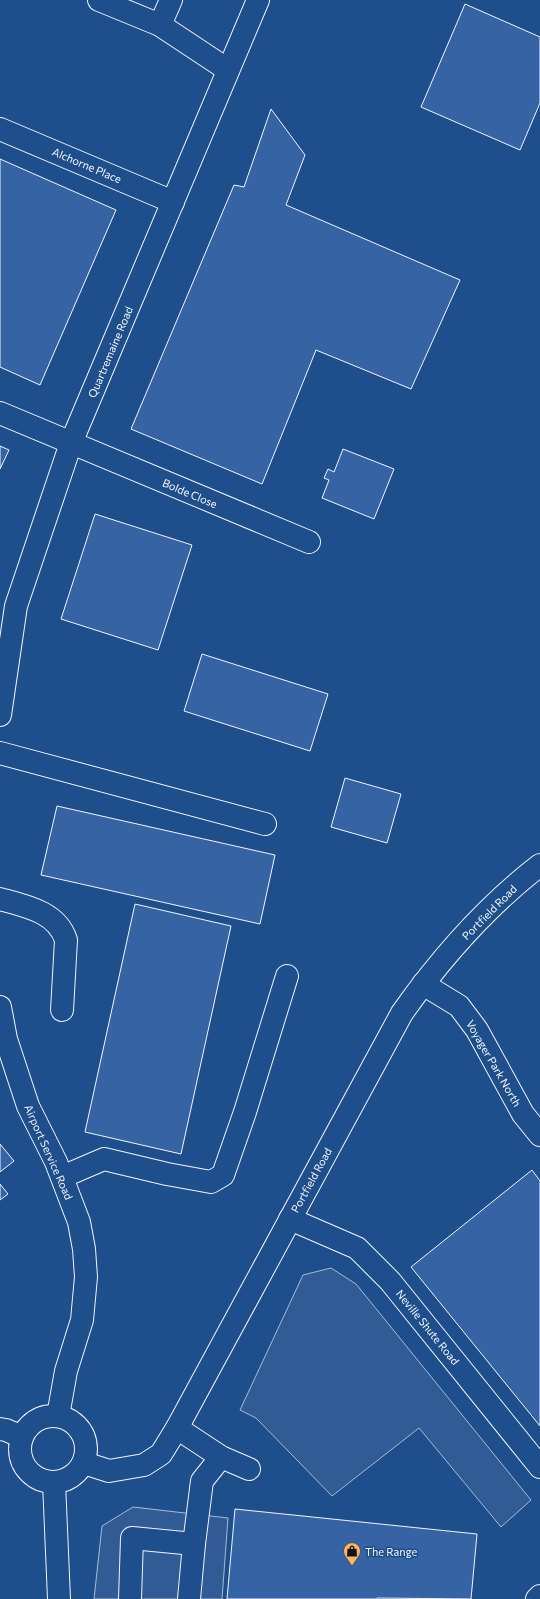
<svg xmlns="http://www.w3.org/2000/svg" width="540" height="1599" font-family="Commissioner,sans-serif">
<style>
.built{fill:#305b95;stroke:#a8bbd7}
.building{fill:#3563a3;stroke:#f2f6ff}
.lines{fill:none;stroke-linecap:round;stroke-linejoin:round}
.minor-casing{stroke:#f2f6ff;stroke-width:24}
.minor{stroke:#1f4e8c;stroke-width:22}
.labels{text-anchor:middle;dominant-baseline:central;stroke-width:3;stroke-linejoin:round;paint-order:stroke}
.street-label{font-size:11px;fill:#f2f6ff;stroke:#1f4e8c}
.poi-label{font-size:11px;fill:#f2f6ff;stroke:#1f4e8c;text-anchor:start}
</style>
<rect width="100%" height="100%" fill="#1f4e8c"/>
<g class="built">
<polygon points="331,1268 356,1284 531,1500 501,1527 419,1428 332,1496 256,1418 240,1410 303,1275"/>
<polygon points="133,1507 228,1518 222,1599 94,1599 102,1526"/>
</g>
<g class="building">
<polygon points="465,4 540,37 540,103 520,150 421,107"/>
<polygon points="271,109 305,155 286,205 460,280 411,389 316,350 262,484 131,429 234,185 244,187"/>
<polygon points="0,159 116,210 40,385 0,367"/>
<polygon points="0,446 9,450 0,469"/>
<polygon points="343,449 394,469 374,519 322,498 329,480 324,478 328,469 334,472"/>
<polygon points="95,514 192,545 158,650 61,619"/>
<polygon points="202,654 328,694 310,751 184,711"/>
<polygon points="345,778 401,794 387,843 331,827"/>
<polygon points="57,806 275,855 260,924 41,875"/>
<polygon points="135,904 231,926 181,1154 85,1132"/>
<polygon points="0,1144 14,1161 0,1172"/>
<polygon points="532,1170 540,1181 540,1426 411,1267"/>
<polygon points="0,1184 8,1194 0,1200"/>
<polygon points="235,1509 477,1534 471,1599 377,1598 377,1599 227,1599"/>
</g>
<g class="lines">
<g class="minor-casing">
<g id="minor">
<polyline points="99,0 160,25 228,70"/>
<polyline points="160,25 171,0"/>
<polyline points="0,129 173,202"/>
<polyline points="0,413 309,542"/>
<polyline points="0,715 16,606 71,443 258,0"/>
<polyline points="0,753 265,824"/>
<path d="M0 899C26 906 57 912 66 940L62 1010"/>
<polyline points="423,984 459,1006 477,1030 523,1114 540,1135"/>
<polyline points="0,1007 6,1039 28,1106 56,1162 79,1222 84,1249 86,1277 82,1320 66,1371 58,1416"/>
<polyline points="62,1177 104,1159 167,1174 211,1182 223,1175 245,1112 287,976"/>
<polyline points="290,1219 357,1248 390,1281 540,1467"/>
<circle cx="53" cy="1449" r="33"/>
<polyline points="177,1428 221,1457 249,1469"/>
<polyline points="0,1429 6,1430 22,1437"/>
<path d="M84 1463 109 1471 144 1465 161 1454 177 1428 402 1013C441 958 487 906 540 865"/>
<polyline points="54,1482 59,1599"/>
<polyline points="130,1599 132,1538 194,1544"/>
<polyline points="189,1599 194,1544 202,1481 221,1457"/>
<polyline points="537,1599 540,1596"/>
</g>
</g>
<use href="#minor" class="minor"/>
</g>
<defs>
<g id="shop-pin" transform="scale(0.9)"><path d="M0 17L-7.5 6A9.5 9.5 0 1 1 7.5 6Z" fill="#ffb74d" stroke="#1f4e8c"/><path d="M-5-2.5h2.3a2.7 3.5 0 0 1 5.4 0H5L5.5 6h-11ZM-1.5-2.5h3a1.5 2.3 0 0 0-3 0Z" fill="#111"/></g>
</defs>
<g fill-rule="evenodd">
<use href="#shop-pin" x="352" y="1551"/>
</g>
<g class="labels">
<g class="street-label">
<text transform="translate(87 165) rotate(23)">Alchorne Place</text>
<text transform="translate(110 352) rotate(-67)">Quartremaine Road</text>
<text transform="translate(190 493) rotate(23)">Bolde Close</text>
<text transform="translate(489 912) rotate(-45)">Portfield Road</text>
<text transform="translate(494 1063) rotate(60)">Voyager Park North</text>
<text transform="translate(49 1152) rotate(66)">Airport Service Road</text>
<text transform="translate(311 1180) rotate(-61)">Portfield Road</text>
<text transform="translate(428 1327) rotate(51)">Neville Shute Road</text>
</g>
<g class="poi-label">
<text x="365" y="1551">The Range</text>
</g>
</g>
</svg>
